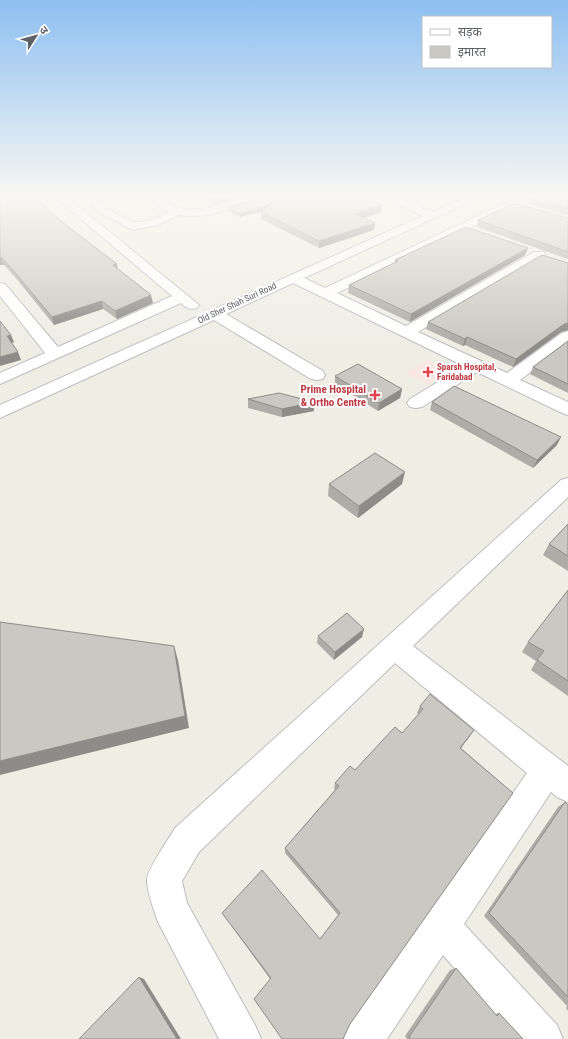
<svg xmlns="http://www.w3.org/2000/svg" width="568" height="1039" font-family="'Roboto Condensed','Noto Sans Devanagari',sans-serif">
<style>
.medical{fill:#fbe7e2}
.lines{fill:none;stroke-linecap:round;stroke-linejoin:round}
.minor-casing{stroke:#babcc1;stroke-width:2}
.minor{fill:#fff;fill-rule:evenodd}
.wall{fill:#aeaca7}
.shaded-wall{fill:#8d8c88}
.building{fill:#cac8c2;stroke:#8d8c88}
.health-dot{fill:#e0444e;stroke:#fff;stroke-width:1.5}
.labels{text-anchor:middle;dominant-baseline:central;stroke-width:4;stroke-linejoin:round;paint-order:stroke}
.far-street-label{font-size:9px;fill:#5d6066;stroke:#fff}
.far-health-label{font-size:9px;font-weight:bold;fill:#be3a42;stroke:#fff;text-anchor:start}
.health-label{font-size:11px;font-weight:bold;fill:#be3a42;stroke:#fff;text-anchor:end}
</style>
<rect width="100%" height="100%" fill="#efeee5"/>
<polygon class="medical" points="427,360 450,371 428,385 406,373"/>
<g class="lines">
<g class="minor-casing">
<g id="minor">
<path d="M55 197H67L199 305 197 308C190 310 186 308 181 303L0 384V373L45 353 0 296V283L5 284 58 347 172 296Z"/>
<path d="M90 197H100L101 203C108 209 125 220 134 222 145 224 158 217 168 212L146 197H159L175 207 188 210 209 208 246 197H264L263 199 209 215 188 216 179 215 158 225 133 230 100 213 91 204Z"/>
<polygon points="353,197 381,197 380,199 366,202 354,199"/>
<polygon points="385,197 400,197 433,212 465,197 480,197 304,278 325,288 518,197 533,197 337,293 406,326 534,252 544,252 545,255 544,258 418,332 507,373 562,333 568,331 568,344 520,380 568,402 568,415 562,413 477,372 422,407 416,408 410,407 407,403 410,399 464,366 293,283 226,314 323,371 325,375 323,379 317,380 311,379 214,320 0,418 0,405 423,216"/>
<path d="M568 478V497L413 646 568 766V802L557 797 551 792 464 924 557 1025 563 1039H516L443 955 387 1039H343L349 1025 527 773 395 663 199 852 182 881 187 903 255 1025 261 1039H219L158 922C154 910 147 892 147 880 147 869 169 839 175 828L561 480Z"/>
</g>
</g>
<use href="#minor" class="minor"/>
</g>
<g class="wall">
<polygon points="0,197 39,197 39,198 36,199 118,269 153,303 117,319 103,309 54,325 15,277 4,265 0,265"/>
<polygon points="204,197 239,197 216,204"/>
<polygon points="568,197 568,215 528,204 530,198"/>
<polygon points="269,204 381,212 364,218 374,230 319,248 261,219 261,211 240,217 228,211 228,207"/>
<polygon points="568,218 568,259 477,227 478,220"/>
<polygon points="525,255 410,322 348,293 349,285 395,263 395,260"/>
<polygon points="568,263 568,330 561,332 513,367 465,345 463,346 426,329 428,322"/>
<polygon points="568,341 568,393 530,374 533,367"/>
<polygon points="335,376 402,389 400,398 378,411 335,384"/>
<polygon points="248,399 314,411 282,417 248,408"/>
<polygon points="432,402 557,445 533,468 430,410"/>
<polygon points="329,484 402,484 358,518 328,496"/>
<polygon points="568,524 568,571 543,555 549,544"/>
<polygon points="568,590 568,696 531,670 536,661 522,652 528,642"/>
<polygon points="318,636 362,637 334,660 317,643"/>
<polygon points="420,706 470,736 461,748 513,793 270,979 222,913 320,939 338,915 285,853 285,848 335,790 334,789 335,783 355,770 402,733 419,715 417,713"/>
<polygon points="565,802 568,805 568,1011 566,1008 567,1006 484,916 558,807"/>
<polygon points="456,968 495,1014 499,1013 523,1039 407,1039 405,1036 450,970"/>
</g>
<g class="shaded-wall">
<polygon points="216,197 239,197 216,204"/>
<polygon points="271,205 271,209 240,217 240,214"/>
<polygon points="382,205 381,212 355,221 355,214"/>
<polygon points="375,223 374,230 319,248 319,241"/>
<polygon points="528,248 525,255 410,322 411,314"/>
<polygon points="1,257 4,265 0,265 0,258"/>
<polygon points="117,264 118,271 113,265"/>
<polygon points="151,295 153,303 117,319 115,311"/>
<polygon points="102,301 103,309 54,325 52,317"/>
<polygon points="568,323 568,330 561,332 513,367 516,359 564,324"/>
<polygon points="11,335 14,342 10,344 7,336"/>
<polygon points="467,337 465,345 463,346 465,339"/>
<polygon points="18,352 21,360 0,366 0,357"/>
<polygon points="402,389 400,398 378,411 379,403"/>
<polygon points="314,402 314,411 282,417 282,409"/>
<polygon points="561,437 557,445 533,468 537,460"/>
<polygon points="405,472 402,484 358,518 359,506"/>
<polygon points="364,629 362,637 334,660 335,652"/>
<polygon points="174,646 178,660 189,728 0,775 0,761"/>
<polygon points="474,730 470,736 456,754 460,748"/>
<polygon points="139,977 144,979 181,1039 177,1039"/>
</g>
<g class="building">
<polygon points="0,197 35,197 62,222 117,264 113,265 151,295 115,311 102,301 52,317 12,269 1,257 0,258"/>
<polygon points="277,197 362,197 382,205 355,214 375,223 319,241 261,212"/>
<polygon points="531,197 568,197 568,209 530,198"/>
<polygon points="258,199 269,204 267,206 240,214 228,207"/>
<polygon points="517,204 568,218 568,252 478,220 511,205"/>
<polygon points="466,227 528,248 411,314 349,285 398,261 395,260"/>
<polygon points="542,255 568,263 568,323 564,324 516,359 467,337 465,339 428,322"/>
<polygon points="0,321 11,335 7,336 18,352 0,357"/>
<polygon points="568,341 568,384 533,367"/>
<polygon points="358,364 402,389 379,403 335,376"/>
<polygon points="454,386 561,437 537,460 432,402"/>
<polygon points="279,393 314,402 282,409 248,399"/>
<polygon points="375,453 405,472 359,506 329,484"/>
<polygon points="568,524 568,556 549,544"/>
<polygon points="568,590 568,681 537,660 544,651 528,642"/>
<polygon points="347,613 364,629 335,652 318,636"/>
<polygon points="0,622 174,646 185,716 0,761"/>
<polygon points="430,694 474,730 460,748 513,793 350,1024 343,1039 282,1039 254,999 271,978 222,913 262,870 320,939 340,913 285,848 339,786 335,783 350,766 355,770 395,727 402,733 423,709 420,706"/>
<polygon points="565,802 568,805 568,997 489,913"/>
<polygon points="456,968 497,1016 499,1013 523,1039 411,1039 409,1037"/>
<polygon points="139,977 177,1039 79,1039"/>
</g>
<linearGradient id="sky" x2="0" y2="1"><stop stop-color="#8dbff1"/><stop offset="0.57" stop-color="#f8f7f3"/><stop offset="1" stop-color="#f8f7f3" stop-opacity="0"/></linearGradient>
<rect width="568" height="343" fill="url(#sky)"/>
<g class="health-dot">
<path d="M426 366h4v4h4v4h-4v4h-4v-4h-4v-4h4z"/>
<path d="M373 389h4v4h4v4h-4v4h-4v-4h-4v-4h4z"/>
</g>
<g class="labels">
<g class="far-street-label">
<text transform="translate(237 303) rotate(-25)">Old Sher Shah Suri Road</text>
</g>
<g class="far-health-label">
<text x="437" y="367">Sparsh Hospital,<tspan x="437" dy="10">Faridabad</tspan></text>
</g>
<g class="health-label">
<text x="366" y="389">Prime Hospital<tspan x="366" dy="13">&amp; Ortho Centre</tspan></text>
</g>
</g>
<rect x="422" y="16" width="130" height="52" fill="#ffffff" stroke="#bebfc2"/>
<rect x="430" y="29" width="20" height="6" fill="#ffffff" stroke="#bebfc2"/>
<text x="458" y="36" font-size="12" fill="#5d6066">सड़क</text>
<rect x="430" y="46" width="20" height="12" fill="#cac8c2" stroke="#bebfc2"/>
<text x="458" y="56" font-size="12" fill="#5d6066">इमारत</text>
<g transform="translate(36 36) rotate(54)" stroke="#ffffff" stroke-width="3" paint-order="stroke">
<path d="M0-3L7 15L0 10L-7 15Z" fill="#5d6066"/>
<text y="-6" font-size="11" font-weight="bold" text-anchor="middle" fill="#5d6066">उ</text>
</g>
</svg>
